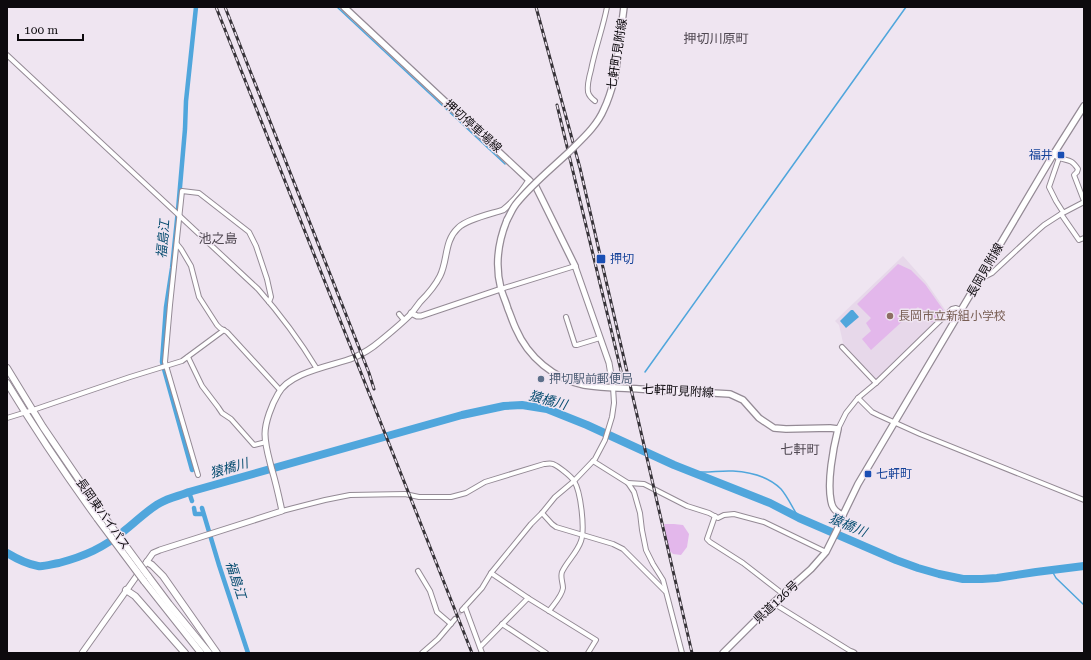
<svg xmlns="http://www.w3.org/2000/svg" width="1091" height="660" font-family="'Roboto Serif','Noto Sans JP',serif">
<style>
.built{fill:#e7d8ea}
.green{fill:#e3b7eb}
.water{fill:#50a6dc}
.lines{fill:none;stroke-linecap:round;stroke-linejoin:round}
.stream{stroke:#50a6dc;stroke-width:1.5}
.canal{stroke:#50a6dc;stroke-width:4.5}
.river{stroke:#50a6dc;stroke-width:8}
.minor-tunnel{stroke:#cdc4cf;stroke-width:4;stroke-dasharray:4 2;stroke-linecap:butt}
.minor-casing{stroke:#948a95;stroke-width:6}
.tertiary-casing{stroke:#948a95;stroke-width:7}
.secondary-casing{stroke:#948a95;stroke-width:8}
.trunk-casing{stroke:#948a95;stroke-width:8}
.minor{stroke:#fff;stroke-width:4}
.tertiary{stroke:#fff;stroke-width:5}
.secondary{stroke:#fff;stroke-width:5.5}
.trunk{stroke:#fff;stroke-width:6}
.rail-casing{stroke:#373339;stroke-width:3}
.rail{stroke:#efe5f1;stroke-width:1.5;stroke-dasharray:4.5;stroke-linecap:butt}
.secondary-bridge-casing{stroke:#948a95;stroke-width:8;stroke-linecap:butt}
.trunk-bridge-casing{stroke:#948a95;stroke-width:8;stroke-linecap:butt}
.secondary-bridge{stroke:#fff;stroke-width:5.5}
.trunk-bridge{stroke:#fff;stroke-width:6}
.transit-dot{fill:#1a4fb4;stroke:#efe5f1;stroke-width:1.5}
.education-dot{fill:#8d6e63;stroke:#efe5f1;stroke-width:1.5}
.service-dot{fill:#5c6f8a;stroke:#efe5f1;stroke-width:1.5}
.labels{text-anchor:middle;dominant-baseline:central;stroke-width:3;stroke-linejoin:round;paint-order:stroke}
.street-label{font-size:12px;fill:#0d0a0e;stroke:#efe5f1}
.transit-label{font-size:12px;fill:#164399;stroke:#efe5f1;text-anchor:start}
.education-label{font-size:12px;fill:#785e54;stroke:#efe5f1;text-anchor:start}
.service-label{font-size:12px;fill:#4e5e75;stroke:#efe5f1;text-anchor:start}
.neighbourhood-label{font-size:13px;fill:#4f4751;stroke:#efe5f1}
.water-label{font-size:13px;font-style:italic;fill:#054b6f;stroke:#efe5f1}
</style>
<rect width="100%" height="100%" fill="#efe5f1"/>
<polygon class="built" points="903,256 926,282 946,311 876,380 844,347 839,325 835,321"/>
<g class="green">
<polygon points="898,264 911,270 925,284 944,311 932,322 918,307 871,350 862,339 871,331 866,323 871,318 857,304"/>
<polygon points="664,524 674,524 683,525 689,534 687,547 681,555 673,554 669,550"/>
</g>
<polygon class="water" points="851,310 853,310 859,317 846,328 840,321"/>
<g class="lines">
<g class="stream">
<polyline points="337,7 505,164"/>
<polyline points="645,372 906,7"/>
<path d="M685 469C701 475 716 470 733 471 750 472 769 477 781 489 788 497 793 509 799 518"/>
<polyline points="1052,571 1056,578 1084,605"/>
</g>
<g class="canal">
<polyline points="192,470 162,362 166,307 172,268 178,210 185,129 186,101 196,7"/>
<polyline points="189,492 192,501"/>
<polyline points="194,508 195,514 203,514"/>
<polyline points="202,508 219,565 248,653"/>
</g>
<path class="river" d="M7 553C17 559 26 564 38 566 44 567 52 564 59 563 85 556 103 548 124 531 136 522 147 510 160 503 169 498 179 496 189 492L462 415 504 406 522 405 547 409 587 425 674 465 770 503 799 518 896 560 918 568 939 574 963 579H982L997 578 1036 572 1084 566"/>
<polyline class="minor-tunnel" points="455,619 462,610"/>
<g class="minor-casing">
<g id="minor">
<path d="M7 55 258 289C280 314 300 341 317 369"/>
<path d="M595 101C591 98 589 96 588 92 587 85 589 77 591 70 595 49 603 28 607 7"/>
<polyline points="1053,155 1059,158 1049,187 1056,201 1063,212"/>
<path d="M1059 158C1069 161 1071 159 1078 169L1077 172 1074 175 1084 201"/>
<polyline points="1061,214 1079,240 1084,238"/>
<polyline points="177,244 181,249 191,266 199,297 217,325 220,328 227,332 280,390"/>
<polyline points="983,275 986,276 992,273 1036,232 1044,225 1061,214 1084,202"/>
<polyline points="501,289 575,266"/>
<polyline points="399,314 404,320"/>
<polyline points="566,317 575,345 577,345 600,338"/>
<polyline points="842,347 876,383"/>
<polyline points="188,357 202,386 218,407 222,413 231,419 254,445 266,442"/>
<polyline points="858,398 872,412 878,415 920,434 1084,500"/>
<polyline points="7,418 33,410 130,377 182,361 224,330"/>
<polyline points="838,429 846,413 858,398 876,383 952,309 956,308 961,310"/>
<polyline points="593,461 628,483 634,492 640,513 642,530 646,550 653,564 663,580 682,653"/>
<polyline points="198,475 165,362 170,305 182,191 199,193 249,232 256,246 267,279 271,297 269,302"/>
<polyline points="628,483 644,484 687,506 709,513 718,518 724,515 734,514 764,522 826,552"/>
<path d="M282 511 325 500 350 495 405 494 419 497H451L466 493 485 482 544 464C547 464 550 463 553 464 558 466 571 476 574 481 581 492 585 529 581 541 577 553 567 561 562 572 560 577 563 583 563 588 562 596 554 604 549 611"/>
<polyline points="542,513 552,524 556,527 613,544 623,549 665,591"/>
<polyline points="715,516 707,539 710,542 743,563 783,594"/>
<polyline points="418,571 430,591 437,612 451,624"/>
<polyline points="491,573 528,598 596,640 588,653"/>
<polyline points="773,603 852,652"/>
<polyline points="465,607 482,653"/>
<polyline points="462,610 482,588 491,573 531,524 542,513 555,497 574,481 595,459 605,440 612,417 614,403 613,387"/>
<polyline points="502,624 546,653"/>
<polyline points="480,647 528,598"/>
<polyline points="422,653 438,639 455,619"/>
</g>
</g>
<g class="tertiary-casing">
<g id="tertiary">
<polyline points="575,266 609,363 613,387"/>
<polyline points="411,313 417,316 421,316 501,289"/>
<polyline points="852,652 854,653"/>
<path d="M82 653 153 553 160 550 282 511C279 497 276 483 272 470 269 458 265 446 265 434 265 422 272 404 278 394 289 372 332 366 353 358 362 354 371 349 379 342 390 333 401 324 411 314 414 310 417 306 420 302 428 294 435 286 440 276 448 260 444 241 458 228 467 219 491 214 503 210 513 202 523 190 529 180"/>
</g>
</g>
<g class="secondary-casing">
<g id="secondary">
<polyline points="344,7 529,180 536,187 541,197 575,266"/>
<polyline points="615,77 624,7"/>
<path d="M507 220C498 242 495 266 501 289 503 296 506 302 508 309 511 316 513 323 516 329 528 357 554 379 584 385 602 388 621 388 639 389 669 391 700 392 730 394L743 400 759 418 774 428 786 429 830 428 838 429C833 449 827 482 831 501 832 508 837 513 843 515"/>
<polyline points="723,653 773,603 811,569 826,552 837,530 843,515 858,484 1053,155 1084,106"/>
</g>
</g>
<g class="trunk-casing">
<g id="trunk">
<polyline points="7,368 43,427 103,515"/>
<path d="M7 383C35 429 65 474 97 518"/>
<polyline points="147,562 152,565 163,576 217,653"/>
<polyline points="148,576 169,604 209,653"/>
<polyline points="144,581 201,653"/>
<polyline points="126,590 135,596 185,653"/>
</g>
</g>
<use href="#minor" class="minor"/>
<use href="#tertiary" class="tertiary"/>
<use href="#secondary" class="secondary"/>
<use href="#trunk" class="trunk"/>
<g class="rail-casing">
<g id="rail">
<polyline points="216,7 472,653"/>
<polyline points="225,7 369,373 374,389"/>
<polyline points="536,7 580,168 692,653"/>
<polyline points="557,105 623,379"/>
</g>
</g>
<use href="#rail" class="rail"/>
<g class="secondary-bridge-casing">
<path id="secondary-bridge" d="M507 220C510 215 512 209 516 204 531 185 551 169 569 152 582 139 597 126 604 109 609 99 612 88 615 77"/>
</g>
<g class="trunk-bridge-casing">
<g id="trunk-bridge">
<polyline points="103,515 148,576"/>
<polyline points="97,518 144,581"/>
</g>
</g>
<use href="#secondary-bridge" class="secondary-bridge"/>
<use href="#trunk-bridge" class="trunk-bridge"/>
</g>
<g class="transit-dot">
<rect x="1057" y="151" width="8" height="8" rx="2"/>
<rect x="596" y="254" width="10" height="10" rx="2"/>
<rect x="864" y="470" width="8" height="8" rx="2"/>
</g>
<circle class="education-dot" cx="890" cy="316" r="4"/>
<circle class="service-dot" cx="541" cy="379" r="4"/>
<g class="labels">
<g class="street-label">
<text transform="translate(617 54) rotate(-81)">七軒町見附線</text>
<text transform="translate(473 126) rotate(42)">押切停車場線</text>
<text transform="translate(985 270) rotate(-60)">長岡見附線</text>
<text transform="translate(678 391) rotate(3)">七軒町見附線</text>
<text transform="translate(103 514) rotate(55)">長岡東バイパス</text>
<text transform="translate(776 602) rotate(-43)">県道126号</text>
</g>
<g class="transit-label">
<text x="1053" y="155" text-anchor="end">福井</text>
<text x="610" y="259">押切</text>
<text x="876" y="474">七軒町</text>
</g>
<g class="education-label">
<text x="898" y="316">長岡市立新組小学校</text>
</g>
<g class="service-label">
<text x="549" y="379">押切駅前郵便局</text>
</g>
<g class="neighbourhood-label">
<text x="716" y="38">押切川原町</text>
<text x="218" y="238">池之島</text>
<text x="800" y="449">七軒町</text>
</g>
<g class="water-label">
<text transform="translate(163 239) rotate(-85)">福島江</text>
<text transform="translate(548 400) rotate(15)">猿橋川</text>
<text transform="translate(229 468) rotate(-16)">猿橋川</text>
<text transform="translate(848 525) rotate(23)">猿橋川</text>
<text transform="translate(236 580) rotate(72)">福島江</text>
</g>
</g>
<rect width="1091" height="660" fill="none" stroke="#0d0a0e" stroke-width="16"/>
<path d="M18 34v6h65v-6" fill="none" stroke="#0d0a0e" stroke-width="2"/>
<text x="24" y="34" font-size="12" fill="#0d0a0e" stroke="#efe5f1" stroke-width="3" paint-order="stroke">100 m</text>
</svg>
